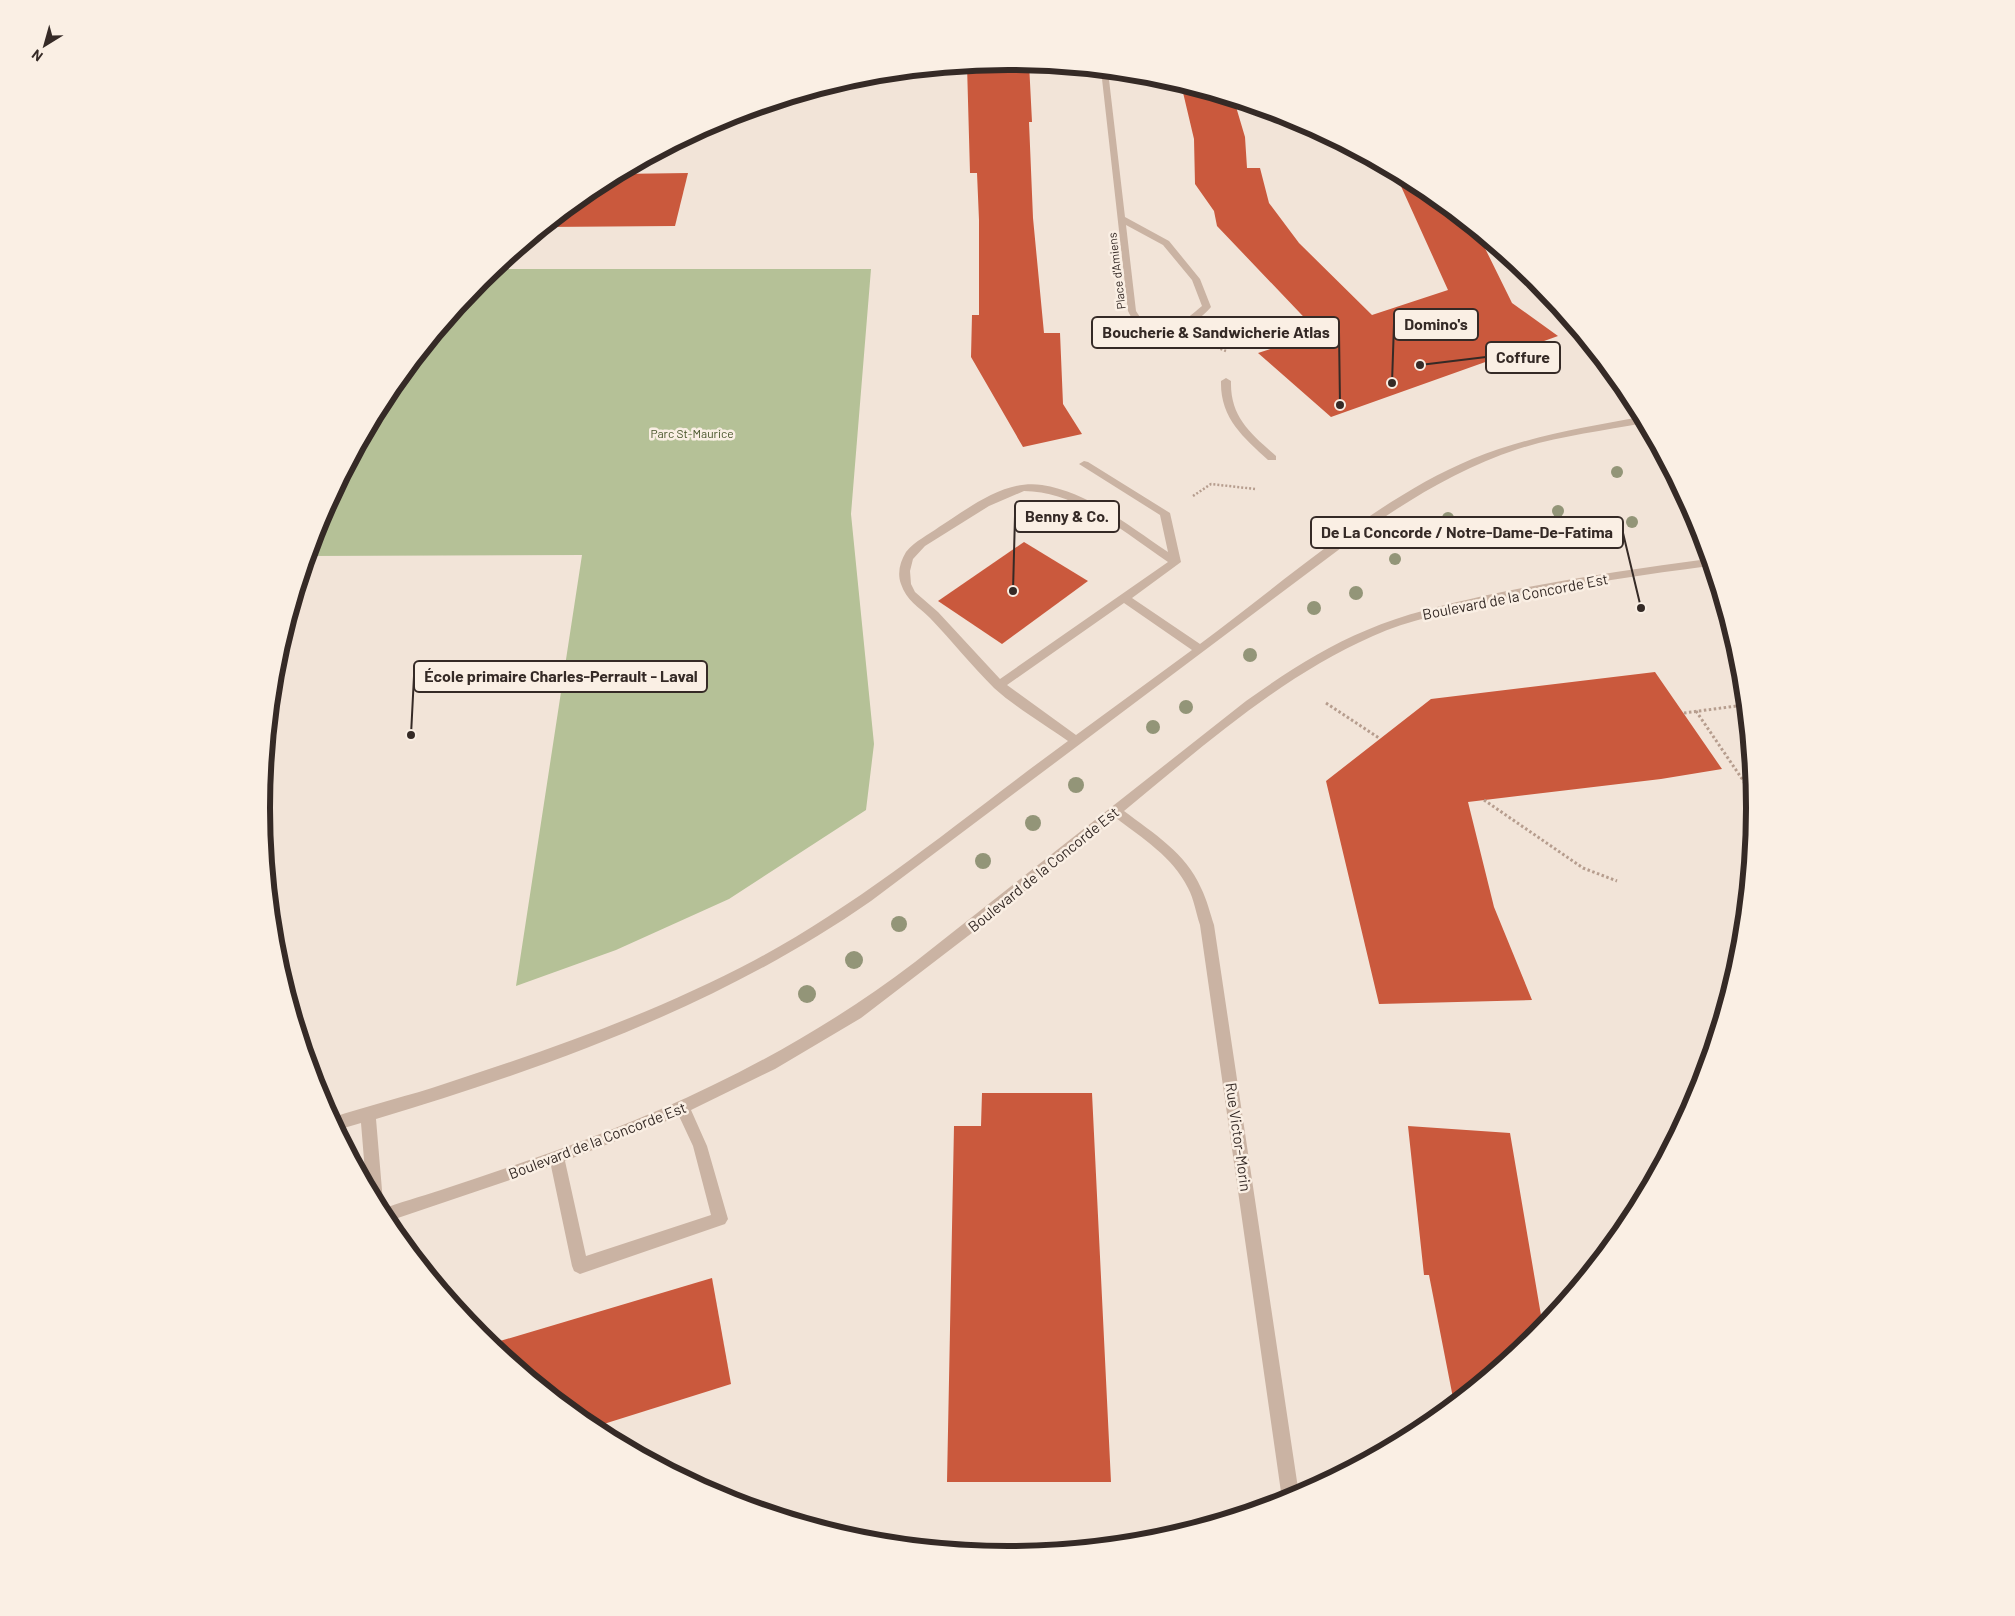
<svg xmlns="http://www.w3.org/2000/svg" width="2015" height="1616" font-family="Barlow,sans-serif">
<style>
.green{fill:#b5c197}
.building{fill:#ca593d}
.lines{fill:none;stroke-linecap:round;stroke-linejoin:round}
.path-far1{stroke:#b69d8e;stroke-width:2.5;stroke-dasharray:2 2;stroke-linecap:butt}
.path{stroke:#b69d8e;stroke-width:3;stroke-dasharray:2.5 2.5;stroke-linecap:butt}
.minor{fill:#cab3a3;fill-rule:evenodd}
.tree{fill:#939578}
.labels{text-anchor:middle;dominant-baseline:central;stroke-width:5;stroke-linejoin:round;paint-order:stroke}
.far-street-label{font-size:12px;fill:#352a26;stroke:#faefe4}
.far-park-label{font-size:12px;fill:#465429;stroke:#faefe4}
.street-label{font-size:15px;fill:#352a26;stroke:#faefe4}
.rim{fill:none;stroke:#352a26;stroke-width:6}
.leader{fill:none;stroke:#352a26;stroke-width:2}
.callout-dot{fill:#352a26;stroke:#faefe4;stroke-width:2}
.callout{fill:#faefe4;stroke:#352a26;stroke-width:2}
.callout-label{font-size:16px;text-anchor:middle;font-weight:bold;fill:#352a26}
</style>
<rect width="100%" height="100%" fill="#f2e4d8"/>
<polygon class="green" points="493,269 871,269 851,514 874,744 866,810 729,899 616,950 516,986 582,555 307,556 318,522 387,393 480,280"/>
<g class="building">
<polygon points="1008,61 1029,63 1032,122 1029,122 1033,218 1044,333 1060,333 1063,404 1082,434 1023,447 971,357 972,315 979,315 979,220 977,173 970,173 967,65"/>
<polygon points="1181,84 1234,100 1245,137 1247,168 1260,168 1269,203 1299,243 1372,315 1448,290 1395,173 1423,187 1477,232 1512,303 1558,336 1331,417 1258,353 1319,333 1217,226 1214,211 1195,184 1194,139"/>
<polygon points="688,173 675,226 544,227 593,187 617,174"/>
<polygon points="1024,542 1088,581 1002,644 938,601"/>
<polygon points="1655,672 1722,769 1661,779 1468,802 1494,907 1532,1000 1379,1004 1326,781 1431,699"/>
<polygon points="982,1093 1092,1093 1111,1482 947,1482 954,1126 981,1126"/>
<polygon points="1408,1126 1510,1133 1543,1327 1535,1336 1454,1403 1429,1275 1424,1275"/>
<polygon points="712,1278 731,1384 591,1428 490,1344"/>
</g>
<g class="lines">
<g class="path-far1">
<polyline points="1213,346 1226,351"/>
<polyline points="1193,496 1211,484 1255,489"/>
</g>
<g class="path">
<polyline points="1326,703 1379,738"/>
<polyline points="1696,711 1753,795"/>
<polyline points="1684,713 1744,705"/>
<polyline points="1484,800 1583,868 1617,881"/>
</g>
<g class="minor">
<path d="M1101 70 1108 71 1125 217 1169 241 1200 279 1211 307C1197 323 1166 345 1144 333 1136 328 1132 319 1128 311ZM1126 225 1163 245 1192 280 1202 306C1191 315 1168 337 1152 330 1144 326 1141 318 1136 311Z"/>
<path d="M1226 378 1231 381C1230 417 1250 433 1276 456V460H1268C1243 437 1220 418 1221 381Z"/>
<path d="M1641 417 1644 423C1602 431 1559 436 1518 449 1460 468 1410 499 1361 533L871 901C722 1005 549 1067 376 1119L383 1202 379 1208 366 1184 361 1123 337 1130 331 1118C369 1105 409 1096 447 1083 552 1049 657 1012 755 960 867 900 965 816 1068 741 1045 725 1015 707 994 688 972 666 952 641 930 618 919 607 906 600 901 584 897 573 900 562 906 552 915 541 928 535 939 527 969 508 1005 479 1042 485 1089 492 1130 527 1168 552L1160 515 1079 464 1084 461 1088 462 1170 513 1181 562 1132 598 1200 644C1284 582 1376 499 1472 459 1526 437 1584 427 1641 417ZM1024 491C1079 492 1125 533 1168 562L1000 679 938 612 915 592 911 584 910 571 913 559 925 546 989 506ZM1124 603 1192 650 1076 735 1007 685Z"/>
<path d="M1708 559 1709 566C1634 576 1559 587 1486 603 1448 612 1409 620 1373 636 1280 677 1202 747 1124 811 1153 833 1186 853 1201 888 1207 900 1210 913 1214 925L1299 1495 1283 1501 1282 1499 1200 925C1196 913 1194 899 1188 888 1173 857 1142 838 1116 818L981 926 861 1018 775 1069 691 1110 707 1146 728 1219 725 1224 580 1274 574 1271 572 1266 551 1166 386 1222 380 1210C400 1202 420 1197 441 1190 478 1178 515 1165 552 1152 682 1106 805 1046 915 962L1246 701C1284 674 1323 648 1367 630 1404 614 1444 605 1483 596 1558 580 1633 569 1708 559ZM679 1116 693 1146 711 1215 586 1256 565 1161Z"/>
</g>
</g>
<g class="tree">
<circle cx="1617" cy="472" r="6"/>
<circle cx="1558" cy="511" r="6"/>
<circle cx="1448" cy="518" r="6"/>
<circle cx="1632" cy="522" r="6"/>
<circle cx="1395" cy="559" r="6"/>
<circle cx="1356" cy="593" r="7"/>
<circle cx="1314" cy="608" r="7"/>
<circle cx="1250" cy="655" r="7"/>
<circle cx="1186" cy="707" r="7"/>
<circle cx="1153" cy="727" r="7"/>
<circle cx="1076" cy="785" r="8"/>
<circle cx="1033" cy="823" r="8"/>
<circle cx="983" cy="861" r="8"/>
<circle cx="899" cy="924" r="8"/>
<circle cx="854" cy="960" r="9"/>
<circle cx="807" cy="994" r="9"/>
</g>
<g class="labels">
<g class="far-street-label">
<text transform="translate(1116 271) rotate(-97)">Place d'Amiens</text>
</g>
<g class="far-park-label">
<text x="692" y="433">Parc St-Maurice</text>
</g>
<g class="street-label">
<text transform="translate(1515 596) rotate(-11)">Boulevard de la Concorde Est</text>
<text transform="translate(1043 869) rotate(-39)">Boulevard de la Concorde Est</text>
<text transform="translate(1239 1137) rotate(82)">Rue Victor-Morin</text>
<text transform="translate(597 1140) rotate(-21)">Boulevard de la Concorde Est</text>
</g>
</g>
<path d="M0 0H2015V1616H0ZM270 808a738 738 0 1 1 1476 0a738 738 0 1 1-1476 0Z" fill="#faefe4" fill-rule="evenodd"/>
<path class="rim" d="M270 808a738 738 0 1 1 1476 0a738 738 0 1 1-1476 0Z"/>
<path class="leader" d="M1392 383L1394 324M1340 405L1339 332M1420 365L1486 357M1013 591L1015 516M1641 608L1623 533M411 735L414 676"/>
<g class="callout-dot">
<circle cx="1392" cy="383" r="5"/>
<circle cx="1340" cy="405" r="5"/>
<circle cx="1420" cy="365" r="5"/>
<circle cx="1013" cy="591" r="5"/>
<circle cx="1641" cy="608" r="5"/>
<circle cx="411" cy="735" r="5"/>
</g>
<g class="callout">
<rect x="1394" y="309" width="84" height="31" rx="5"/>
<rect x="1092" y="317" width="247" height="31" rx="5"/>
<rect x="1486" y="342" width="74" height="31" rx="5"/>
<rect x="1015" y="501" width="104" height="31" rx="5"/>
<rect x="1311" y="517" width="312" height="31" rx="5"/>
<rect x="414" y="661" width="293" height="31" rx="5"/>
</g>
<g class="callout-label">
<text x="1436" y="330">Domino's</text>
<text x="1216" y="338">Boucherie &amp; Sandwicherie Atlas</text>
<text x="1523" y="363">Coffure</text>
<text x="1067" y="522">Benny &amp; Co.</text>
<text x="1467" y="538">De La Concorde / Notre-Dame-De-Fatima</text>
<text x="561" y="682">École primaire Charles-Perrault - Laval</text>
</g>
<g transform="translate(45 45) rotate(217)" stroke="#faefe4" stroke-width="4" paint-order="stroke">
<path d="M0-4L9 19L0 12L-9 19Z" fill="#352a26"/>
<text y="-8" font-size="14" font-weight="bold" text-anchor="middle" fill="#352a26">N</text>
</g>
</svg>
